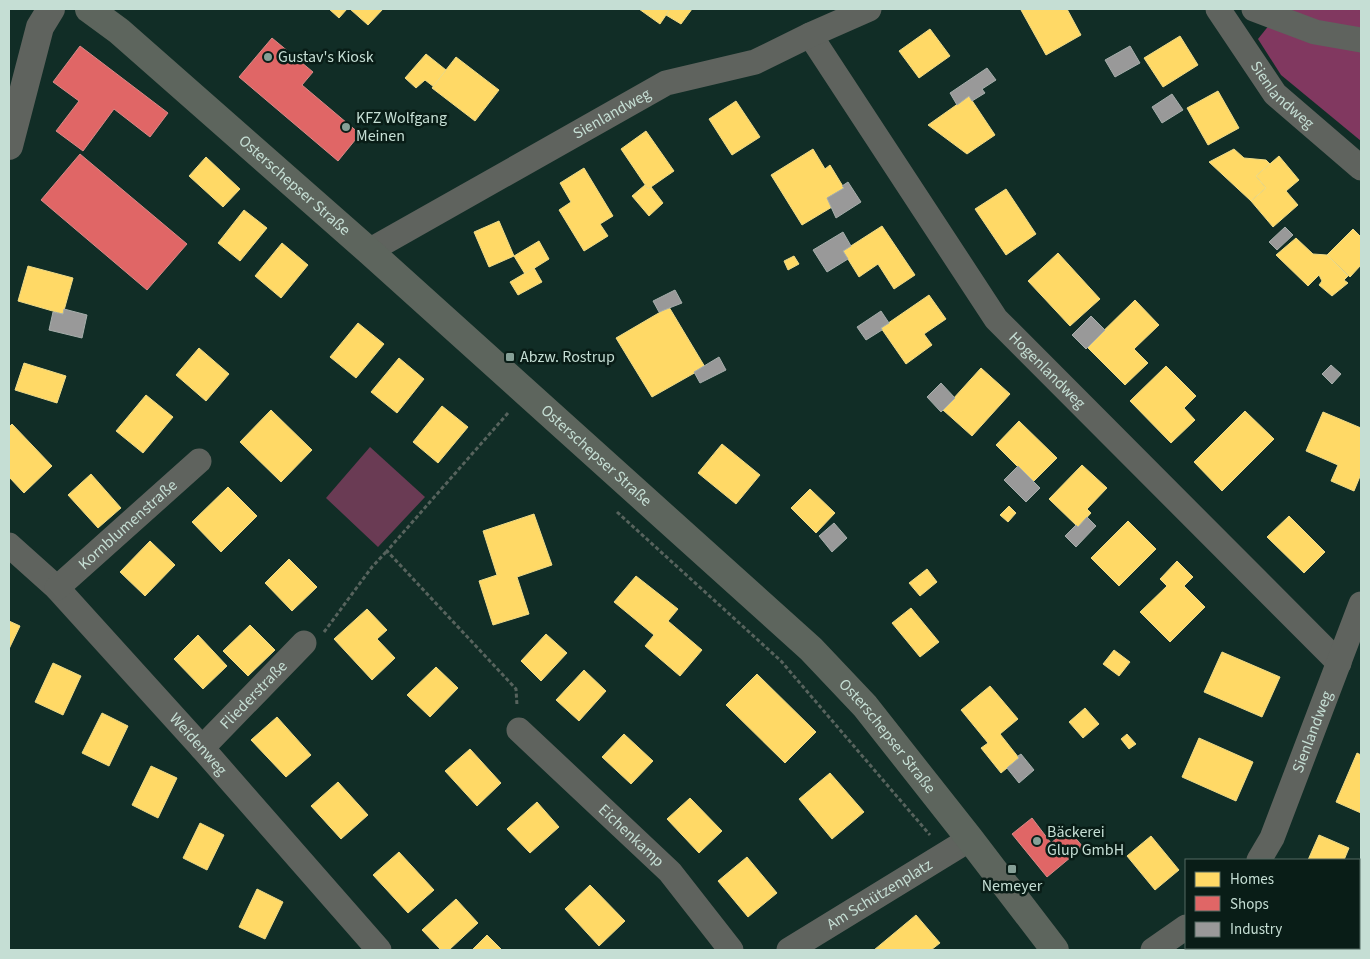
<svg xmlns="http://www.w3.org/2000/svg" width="1370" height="959" font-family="'Source Sans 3',sans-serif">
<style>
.green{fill:#6a3b54}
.forest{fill:#813860}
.homes{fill:#ffd966;stroke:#eeda87}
.shops{fill:#e06666;stroke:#d88a87}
.industry{fill:#999;stroke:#a6aeab}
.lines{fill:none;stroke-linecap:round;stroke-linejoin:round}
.path{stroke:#57635d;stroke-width:3;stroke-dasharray:4 2.5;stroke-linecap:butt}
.minor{stroke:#5f635e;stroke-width:25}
.tertiary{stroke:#5f635e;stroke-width:28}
.secondary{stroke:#5d655d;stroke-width:28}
.poi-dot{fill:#86a097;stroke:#091d17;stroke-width:2}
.labels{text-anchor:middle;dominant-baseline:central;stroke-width:5;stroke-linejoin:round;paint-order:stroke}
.poi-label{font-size:16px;fill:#c5ded4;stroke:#091d17;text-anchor:start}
.street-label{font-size:16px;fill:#c5ded4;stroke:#091d17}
</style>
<rect width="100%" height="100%" fill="#112d26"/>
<polygon class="green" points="370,447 425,497 378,547 326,498"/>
<polygon class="forest" points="1282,9 1361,9 1361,141 1281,75 1258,39"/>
<g class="homes">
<polygon points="329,9 347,9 339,18"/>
<polygon points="350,9 383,9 368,25"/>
<polygon points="639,9 670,9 660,24"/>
<polygon points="670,9 692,9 681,24 666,15"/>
<polygon points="1023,9 1067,9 1081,35 1046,55 1021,10"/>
<polygon points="930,29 950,56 919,78 899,51"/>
<polygon points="1180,36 1198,65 1163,87 1144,58"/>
<polygon points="426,54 446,70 434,87 425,80 416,88 405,78"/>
<polygon points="456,57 499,90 475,121 432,88"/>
<polygon points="1218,91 1239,128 1208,145 1187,108"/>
<polygon points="969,96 995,135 967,154 928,125"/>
<polygon points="736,101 760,137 732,155 709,119"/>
<polygon points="646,131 674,171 648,189 621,149"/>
<polygon points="813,149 825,169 830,165 844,188 827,198 832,207 802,225 771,175"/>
<polygon points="1234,149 1244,158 1266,160 1270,164 1256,176 1266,188 1251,201 1209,162"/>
<polygon points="1279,156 1299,180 1286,191 1298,205 1273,227 1251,201 1266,188 1256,176"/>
<polygon points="206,157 240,189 223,207 189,176"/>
<polygon points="584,168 613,216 600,224 608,236 584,251 559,210 571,202 560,183"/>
<polygon points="645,185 648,189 651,187 663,203 649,216 632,196"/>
<polygon points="1006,189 1036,234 1006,255 975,209"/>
<polygon points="244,210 267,228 240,261 218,243"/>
<polygon points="499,221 514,256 489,267 474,232"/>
<polygon points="882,226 915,275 894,289 878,264 859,277 843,251"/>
<polygon points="1353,229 1361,237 1361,265 1350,277 1327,255"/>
<polygon points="1296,238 1313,254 1327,255 1348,276 1344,280 1348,283 1332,296 1319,285 1322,281 1319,275 1308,286 1276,255"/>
<polygon points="539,241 549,259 525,274 514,256"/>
<polygon points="282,243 308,265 281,298 255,276"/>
<polygon points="1058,253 1100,299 1070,326 1028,281"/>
<polygon points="794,256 799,264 788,270 784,261"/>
<polygon points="28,266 73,278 63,314 18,301"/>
<polygon points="534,268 542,282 518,295 510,282"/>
<polygon points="929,295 946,319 924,334 932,345 906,364 881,328"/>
<polygon points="1135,300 1159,325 1134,349 1148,363 1125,385 1087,347"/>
<polygon points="669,307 705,367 652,397 616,338"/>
<polygon points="358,323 384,344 356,378 330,357"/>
<polygon points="199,348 229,374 206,401 176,375"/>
<polygon points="399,358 424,379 397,413 371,392"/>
<polygon points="24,363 66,376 57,403 15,390"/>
<polygon points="1166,366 1196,396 1184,408 1195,420 1171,443 1130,401"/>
<polygon points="981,368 1010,394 972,436 943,410"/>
<polygon points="146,395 173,417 143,453 116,431"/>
<polygon points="442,406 468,427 438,463 413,442"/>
<polygon points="271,410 312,450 281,482 240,442"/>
<polygon points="1245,411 1274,439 1222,491 1194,462"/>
<polygon points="1323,412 1361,428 1361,474 1354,491 1331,481 1338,465 1306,451"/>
<polygon points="1019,421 1057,458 1033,482 996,445"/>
<polygon points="12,424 52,466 24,493 9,477 9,427"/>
<polygon points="722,444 760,475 736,504 698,473"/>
<polygon points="1082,465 1107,488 1087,509 1091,513 1078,527 1049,499"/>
<polygon points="91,474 121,508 98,528 68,495"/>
<polygon points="228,487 257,516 221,552 192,522"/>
<polygon points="810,489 835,513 816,533 791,508"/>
<polygon points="1009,506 1016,513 1008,522 1000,515"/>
<polygon points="534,514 552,565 517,577 529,614 493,625 479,581 497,575 483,531"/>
<polygon points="1289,516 1325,552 1304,573 1267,537"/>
<polygon points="1128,521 1156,549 1119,586 1091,558"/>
<polygon points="150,541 175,565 145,596 120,572"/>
<polygon points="289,559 317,587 292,611 265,583"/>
<polygon points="1177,561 1193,577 1184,586 1205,607 1170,642 1140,612 1167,586 1160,579"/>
<polygon points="927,569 937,582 920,596 909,583"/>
<polygon points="636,576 678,609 668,621 702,650 680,676 645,646 654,635 614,602"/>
<polygon points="911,608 939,642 920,657 892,623"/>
<polygon points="367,609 387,630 377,639 395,658 372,680 334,639"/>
<polygon points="9,621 20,626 9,649"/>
<polygon points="250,625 275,650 248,676 223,651"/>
<polygon points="546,634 567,653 541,681 521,661"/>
<polygon points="198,635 227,666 203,689 174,659"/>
<polygon points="1114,650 1130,662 1119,676 1103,664"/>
<polygon points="1222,652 1280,677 1262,717 1204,692"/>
<polygon points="53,663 81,676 63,715 35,702"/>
<polygon points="436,667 458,688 430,717 407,695"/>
<polygon points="584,670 606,691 579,721 556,700"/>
<polygon points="757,674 816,732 785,763 726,705"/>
<polygon points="990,686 1018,719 1000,734 1019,758 1001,773 981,748 988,743 961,710"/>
<polygon points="1085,708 1099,724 1083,738 1069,722"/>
<polygon points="102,713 128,726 109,766 82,753"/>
<polygon points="277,717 311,755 286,777 251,740"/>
<polygon points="624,734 653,761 631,784 602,757"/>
<polygon points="1127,734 1136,744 1129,749 1121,739"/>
<polygon points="1199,738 1253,762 1236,801 1182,777"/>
<polygon points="470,749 501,783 477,806 445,771"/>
<polygon points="1357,753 1361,755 1361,813 1336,802"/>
<polygon points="151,766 177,778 158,818 132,805"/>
<polygon points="830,773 864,812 832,839 799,799"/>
<polygon points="338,782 368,815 341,839 311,806"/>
<polygon points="690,798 722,831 699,853 667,819"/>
<polygon points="537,802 559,827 530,853 507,829"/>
<polygon points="200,823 224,835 207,870 183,858"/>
<polygon points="1319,835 1349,848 1344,860 1308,860"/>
<polygon points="1151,836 1179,870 1155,890 1127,856"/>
<polygon points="399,852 434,890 408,913 373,875"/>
<polygon points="747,857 777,893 748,917 718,881"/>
<polygon points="590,885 625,921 599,946 565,909"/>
<polygon points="257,889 283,902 265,939 239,927"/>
<polygon points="456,899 478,923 449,950 441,950 422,930"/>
<polygon points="916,915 940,943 931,950 874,950"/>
<polygon points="487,935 502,950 472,950"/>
<polygon points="1239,948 1277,948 1279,950 1241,950"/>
</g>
<g class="shops">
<polygon points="272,38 313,72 302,85 360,134 338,161 239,77"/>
<polygon points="80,46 168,113 150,137 114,109 83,151 56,131 79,101 53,82"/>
<polygon points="80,154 187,244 147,290 41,200"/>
<polygon points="1032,818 1051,843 1068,829 1083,847 1047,877 1012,834"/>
</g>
<g class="industry">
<polygon points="1130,46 1140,63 1115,77 1105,60"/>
<polygon points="987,68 996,80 982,89 985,93 972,101 969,96 957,105 950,93"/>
<polygon points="1172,94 1183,110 1162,123 1152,107"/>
<polygon points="848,182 861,202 836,218 827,198 844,188 842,186"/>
<polygon points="1285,227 1293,235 1277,250 1269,242"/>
<polygon points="843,232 851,246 843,251 848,259 827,272 813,250"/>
<polygon points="675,290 682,303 659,312 653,301"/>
<polygon points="64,309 87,315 82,338 49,330 53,312 63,314"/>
<polygon points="881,311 889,323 881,328 882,330 866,340 857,327"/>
<polygon points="1091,316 1105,330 1086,349 1072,335"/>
<polygon points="719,357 726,370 700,383 694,372"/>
<polygon points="1331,365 1341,374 1332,384 1322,374"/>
<polygon points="941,383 955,398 941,412 927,397"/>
<polygon points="1018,466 1040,488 1026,502 1004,480"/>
<polygon points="1087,517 1096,526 1076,547 1065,536 1076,525 1078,527"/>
<polygon points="834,523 847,538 832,552 819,536"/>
<polygon points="1021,754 1034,770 1019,783 1007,768 1019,758 1018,756"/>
</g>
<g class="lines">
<g class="path">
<polyline points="508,413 387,551 516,689 517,706"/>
<polyline points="617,512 781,661 930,835"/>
<polyline points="324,632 372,567 387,551"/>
</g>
<g class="minor">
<path id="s1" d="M1218 9 1275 94 1361 168"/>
<polyline points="1254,9 1315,32 1361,40"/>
<path id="s2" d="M810 35 996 319 1339 663"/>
<path id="s3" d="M369 251 666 83 755 62 810 35 869 9"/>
<path id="s4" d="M9 545 57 588 202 748 379 950"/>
<path id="s5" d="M57 588 199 461"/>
<path id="s6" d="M519 730 670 872 731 950"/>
<path id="s7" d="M202 748 304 643"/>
<path id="s8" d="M1259 860 1272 838 1361 604"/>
<path id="s9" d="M789 950 970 839"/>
<polyline points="1153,950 1186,927"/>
</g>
<polyline class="tertiary" points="9,146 40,27 51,9"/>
<path class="secondary" id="s10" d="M89 9 119 31 369 251 811 649 865 706 970 839 1055 950"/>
</g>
<g class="poi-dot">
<circle cx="268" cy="57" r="5"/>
<circle cx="346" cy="127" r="5"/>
<rect x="505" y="352" width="10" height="10" rx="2.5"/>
<circle cx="1037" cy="841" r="5"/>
<rect x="1007" y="864" width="10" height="10" rx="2.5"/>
</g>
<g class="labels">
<g class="poi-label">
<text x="278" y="57">Gustav's Kiosk</text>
<text x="356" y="118">KFZ Wolfgang<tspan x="356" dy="18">Meinen</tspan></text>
<text x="520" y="357">Abzw. Rostrup</text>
<text x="1047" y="832">Bäckerei<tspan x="1047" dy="18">Glup GmbH</tspan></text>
<text x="1012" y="886" text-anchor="middle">Nemeyer</text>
</g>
<g class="street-label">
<text stroke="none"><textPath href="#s1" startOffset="108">Sienlandweg</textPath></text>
<text stroke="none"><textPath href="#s3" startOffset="279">Sienlandweg</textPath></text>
<text stroke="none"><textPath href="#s10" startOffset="271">Osterschepser Straße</textPath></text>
<text stroke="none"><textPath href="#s2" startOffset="412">Hogenlandweg</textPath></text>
<text stroke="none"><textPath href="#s10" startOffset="676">Osterschepser Straße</textPath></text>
<text stroke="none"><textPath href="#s5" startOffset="95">Kornblumenstraße</textPath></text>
<text stroke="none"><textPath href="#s7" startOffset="74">Fliederstraße</textPath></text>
<text stroke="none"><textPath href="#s8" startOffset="139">Sienlandweg</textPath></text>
<text stroke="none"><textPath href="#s10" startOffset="1081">Osterschepser Straße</textPath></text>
<text stroke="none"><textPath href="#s4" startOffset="275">Weidenweg</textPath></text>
<text stroke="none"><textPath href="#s6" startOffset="154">Eichenkamp</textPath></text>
<text stroke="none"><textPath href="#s9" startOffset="106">Am Schützenplatz</textPath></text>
</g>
</g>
<rect width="1370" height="959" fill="none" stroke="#c5ded4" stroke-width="20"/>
<rect x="1185" y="859" width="175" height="90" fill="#091d17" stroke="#546a63"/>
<rect x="1195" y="872" width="25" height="15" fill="#ffd966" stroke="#546a63"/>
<text x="1230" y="884" font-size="15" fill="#c5ded4">Homes</text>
<rect x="1195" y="896" width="25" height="15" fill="#e06666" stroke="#546a63"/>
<text x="1230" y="909" font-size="15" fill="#c5ded4">Shops</text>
<rect x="1195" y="922" width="25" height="15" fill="#999999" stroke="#546a63"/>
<text x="1230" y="934" font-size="15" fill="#c5ded4">Industry</text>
</svg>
